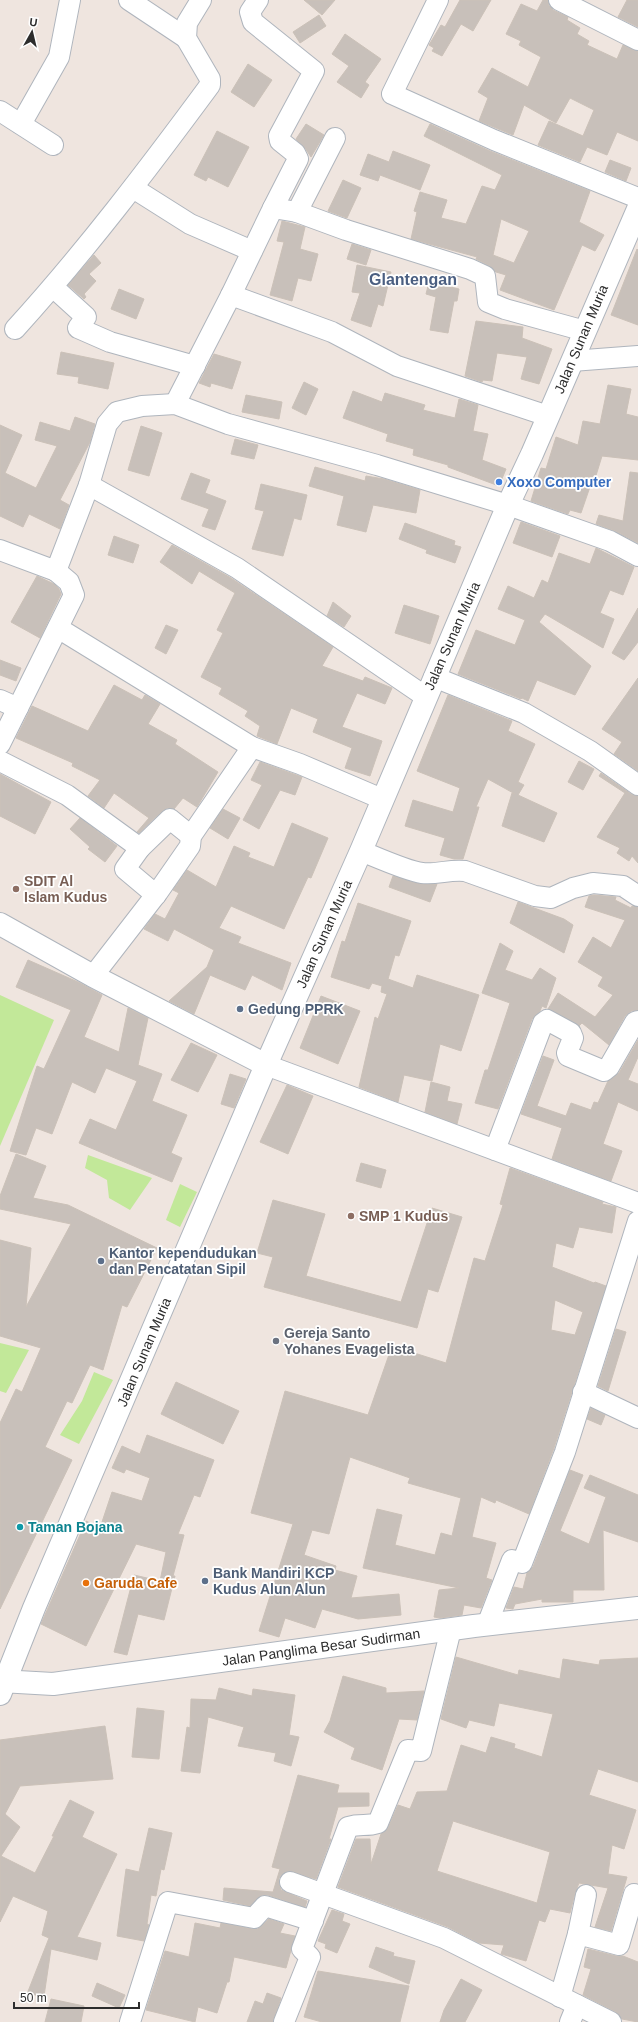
<svg xmlns="http://www.w3.org/2000/svg" width="638" height="2022" font-family="Helvetica,sans-serif">
<style>
.green{fill:#c2e899}
.building{fill:#c8c0ba;stroke:#cbc1b8;fill-rule:evenodd}
.lines{fill:none;stroke-linecap:round;stroke-linejoin:round}
.street-casing{stroke:#afb5bd;stroke-width:22}
.secondary-casing{stroke:#afb5bd;stroke-width:24}
.street{stroke:#fff;stroke-width:20}
.secondary{stroke:#fff;stroke-width:22}
.shop-dot{fill:#3f7fe0;stroke:#fff;stroke-width:1.5}
.education-dot{fill:#8d6e63;stroke:#fff;stroke-width:1.5}
.service-dot{fill:#5c6f8a;stroke:#fff;stroke-width:1.5}
.worship-dot{fill:#6b7280;stroke:#fff;stroke-width:1.5}
.culture-dot{fill:#0f9aa8;stroke:#fff;stroke-width:1.5}
.food-dot{fill:#e8710a;stroke:#fff;stroke-width:1.5}
.labels{text-anchor:middle;dominant-baseline:central;stroke-width:3.5;stroke-linejoin:round;paint-order:stroke}
.street-label{font-size:14px;fill:#2d2d2d;stroke:#fff}
.shop-label{font-size:14px;font-weight:bold;fill:#366cbe;stroke:#fff;text-anchor:start}
.education-label{font-size:14px;font-weight:bold;fill:#785e54;stroke:#fff;text-anchor:start}
.service-label{font-size:14px;font-weight:bold;fill:#4e5e75;stroke:#fff;text-anchor:start}
.worship-label{font-size:14px;font-weight:bold;fill:#5b616d;stroke:#fff;text-anchor:start}
.culture-label{font-size:14px;font-weight:bold;fill:#0d838f;stroke:#fff;text-anchor:start}
.food-label{font-size:14px;font-weight:bold;fill:#c56008;stroke:#fff;text-anchor:start}
.quarter-label{font-size:16px;font-weight:bold;fill:#4a5e81;stroke:#fff}
</style>
<rect width="100%" height="100%" fill="#efe5df"/>
<g class="green">
<polygon points="0,995 54,1020 0,1146"/>
<polygon points="88,1155 152,1178 130,1210 109,1198 107,1180 85,1168"/>
<polygon points="180,1184 197,1192 180,1227 166,1220"/>
<polygon points="0,1343 29,1350 6,1393 0,1391"/>
<polygon points="94,1372 113,1380 79,1444 60,1435 82,1401"/>
</g>
<g class="building">
<polygon points="304,0 335,0 322,15"/>
<polygon points="460,0 491,0 473,31 461,24 442,56 432,51 434,48 429,45 441,25 445,27"/>
<polygon points="543,0 548,0 549,6 553,10 568,17 567,20 580,28 577,34 589,41 587,45 617,59 623,45 638,51 638,141 617,132 607,155 587,147 580,162 538,145 549,121 583,136 594,110 570,98 556,123 524,105 513,135 479,121 488,98 478,92 492,68 528,87 541,57 519,45 521,41 506,34 521,4 537,11"/>
<polygon points="627,0 638,0 638,27 618,17"/>
<polygon points="319,15 326,26 300,43 293,32"/>
<polygon points="345,34 381,59 365,82 369,85 361,98 337,82 349,66 332,54"/>
<polygon points="248,64 272,80 254,107 231,92"/>
<polygon points="306,124 324,135 311,157 305,148 296,139"/>
<path d="M430 124 490 151 590 191 579 222 604 235 595 251 582 245 554 310 500 290 506 275 496 272 490 266 476 259 477 257 411 239 417 212 414 211 420 192 447 200 441 218 466 224 482 186 495 190 502 175 424 136ZM501 219 529 231 514 263 493 255Z"/>
<polygon points="217,131 249,147 228,187 208,177 206,181 194,175"/>
<polygon points="393,151 430,165 420,190 380,175 378,181 360,175 368,154 389,162"/>
<polygon points="610,160 631,168 626,181 605,172"/>
<polygon points="343,180 361,188 347,218 328,211"/>
<polygon points="282,221 305,227 300,249 318,254 311,281 298,278 292,301 270,295 284,242 277,241"/>
<polygon points="352,244 371,250 366,265 347,259"/>
<polygon points="637,249 638,250 638,325 611,315"/>
<polygon points="94,255 101,263 89,274 96,281 84,294 86,297 84,299 68,285"/>
<polygon points="357,265 391,272 383,306 378,304 371,327 351,320 360,293 352,292"/>
<polygon points="429,282 459,289 457,301 454,301 448,333 430,330 436,297 426,294"/>
<polygon points="119,289 144,299 136,319 111,309"/>
<polygon points="476,321 523,327 522,338 552,349 539,384 521,379 527,357 497,353 492,381 483,380 482,382 465,376"/>
<polygon points="61,352 114,363 108,389 78,383 79,377 57,374"/>
<polygon points="214,354 241,362 232,389 211,383 210,387 199,383"/>
<polygon points="304,382 318,389 306,415 292,408"/>
<polygon points="608,385 631,389 626,414 638,417 638,460 602,456 594,482 592,481 581,513 570,510 568,514 531,501 541,468 546,469 556,437 578,445 583,421 600,424"/>
<polygon points="353,391 382,402 385,393 425,405 423,410 455,418 459,399 478,405 473,431 488,434 482,460 506,469 499,486 448,467 448,465 413,455 414,449 386,441 388,434 343,418"/>
<polygon points="246,395 282,402 279,419 242,412"/>
<polygon points="75,417 95,424 90,442 60,500 69,505 60,529 29,514 23,527 0,516 0,425 22,435 5,473 36,488 57,446 35,440 40,422 70,431"/>
<polygon points="141,426 162,433 149,476 128,470"/>
<polygon points="235,439 258,445 254,459 231,454"/>
<polygon points="315,467 365,481 366,476 384,479 420,490 416,513 373,505 366,532 337,525 344,496 309,486"/>
<polygon points="630,472 638,473 638,543 615,531 596,524 599,515 623,521"/>
<polygon points="191,473 210,480 205,493 226,501 215,530 202,526 209,509 181,499"/>
<polygon points="261,484 307,495 301,520 294,518 283,556 252,549 264,511 255,509"/>
<polygon points="521,522 560,536 552,557 513,543"/>
<polygon points="405,523 455,541 454,545 461,547 455,563 426,553 427,550 399,539"/>
<polygon points="114,536 139,545 133,563 108,555"/>
<polygon points="172,545 231,578 333,647 322,666 363,681 365,677 392,688 385,704 357,693 342,727 382,741 370,776 345,768 352,748 313,732 318,719 291,708 277,744 257,736 260,726 245,716 248,711 219,694 222,688 201,677 223,633 217,630 235,593 199,571 192,584 160,562"/>
<polygon points="596,548 634,567 623,595 610,590 600,613 614,619 603,648 545,614 539,622 591,666 575,695 537,680 528,701 522,698 521,699 458,674 476,630 515,645 525,620 498,609 508,586 534,598 542,580 548,583 559,553 590,564"/>
<polygon points="37,576 54,584 59,589 61,594 40,638 11,622"/>
<polygon points="333,602 351,616 344,627 327,616"/>
<polygon points="404,605 439,616 430,644 395,633"/>
<polygon points="638,608 638,642 624,660 612,653"/>
<polygon points="166,625 178,630 166,654 155,648"/>
<polygon points="0,660 21,668 16,681 0,675"/>
<polygon points="638,678 638,771 614,754 622,742 602,729"/>
<polygon points="114,685 142,700 145,695 160,704 148,724 177,740 175,744 218,772 197,807 183,798 174,809 167,808 162,811 139,833 137,832 149,818 114,793 104,808 88,796 100,780 72,766 73,763 16,738 32,706 88,731"/>
<polygon points="448,695 512,721 508,731 535,744 518,782 524,785 518,795 557,813 544,842 502,826 512,793 515,794 488,779 476,807 479,807 463,859 454,859 440,855 445,838 405,826 413,800 453,812 460,788 417,771"/>
<polygon points="579,761 594,769 583,790 568,782"/>
<polygon points="260,762 302,777 295,795 280,790 259,829 243,820 262,785 251,780"/>
<polygon points="601,773 631,794 638,796 638,863 632,856 629,861 617,853 620,848 597,837 625,793 599,776"/>
<polygon points="0,774 51,802 35,834 0,816"/>
<polygon points="223,809 240,818 228,839 210,828"/>
<polygon points="80,818 117,846 105,862 88,849 90,847 70,829"/>
<polygon points="292,823 328,838 311,878 308,877 284,929 231,906 219,928 241,937 238,943 291,963 282,990 252,975 245,990 210,975 194,1014 169,1001 207,967 214,950 174,929 168,941 144,929 155,914 165,919 179,893 173,890 187,870 216,887 234,846 250,853 248,857 274,867"/>
<polygon points="393,876 420,884 437,884 430,902 389,887"/>
<polygon points="594,895 616,897 615,900 631,908 632,906 638,907 638,1010 631,1011 625,1016 609,1045 582,1023 579,1026 548,1009 558,993 595,1017 613,995 598,986 603,977 578,962 593,937 611,948 625,920 585,907 589,896"/>
<polygon points="518,902 564,919 573,925 564,953 510,923"/>
<polygon points="358,903 411,921 399,956 395,955 388,979 413,988 417,975 479,995 461,1051 440,1044 432,1081 404,1075 398,1102 359,1087 375,1017 378,1019 387,994 381,992 382,986 372,983 369,989 331,977 342,941 345,942"/>
<polygon points="500,943 513,951 505,970 532,980 540,968 556,978 546,1008 542,1006 540,1011 532,1019 498,1109 475,1103 485,1070 488,1070 510,1003 482,993"/>
<polygon points="28,960 78,982 102,995 84,1037 119,1052 128,1008 148,1018 138,1065 162,1074 152,1101 187,1115 171,1153 182,1158 172,1182 79,1143 90,1119 116,1130 137,1081 106,1068 95,1093 72,1082 52,1134 36,1128 26,1155 10,1151 37,1066 44,1069 71,1010 16,987"/>
<polygon points="321,996 360,1011 338,1064 300,1048"/>
<polygon points="638,1040 638,1057 628,1080 638,1084 638,1111 618,1102 603,1144 622,1151 611,1181 552,1159 562,1128 521,1114 543,1056 554,1060 537,1106 566,1116 571,1103 591,1110 594,1102 598,1103 608,1081 619,1073"/>
<polygon points="191,1043 217,1055 198,1092 171,1080"/>
<polygon points="230,1074 246,1079 234,1108 221,1104"/>
<polygon points="431,1082 450,1087 447,1101 462,1104 457,1124 425,1112"/>
<polygon points="287,1085 313,1096 288,1154 260,1142"/>
<polygon points="16,1154 46,1166 33,1198 68,1205 157,1248 127,1307 122,1305 103,1370 90,1365 72,1403 67,1401 45,1447 72,1460 0,1609 0,1423 16,1389 22,1392 41,1348 0,1336 0,1240 31,1248 26,1307 71,1224 0,1209 0,1196"/>
<polygon points="361,1163 386,1170 381,1188 356,1181"/>
<path d="M510 1168 603 1202 602 1204 616 1207 612 1233 579 1227 573 1248 556 1243 552 1267 594 1283 595 1282 606 1286 554 1448 529 1514 496 1500 495 1503 481 1497 472 1537 496 1543 486 1578 492 1580 481 1608 464 1605 462 1615 440 1618 434 1617 439 1590 459 1588 363 1568 377 1509 402 1515 395 1545 435 1555 441 1533 452 1536 461 1498 408 1483 410 1478 350 1457 329 1534 312 1530 304 1555 336 1566 335 1570 357 1576 351 1598 399 1594 401 1615 358 1619 322 1609 315 1628 285 1618 279 1637 259 1631 293 1524 251 1513 285 1391 368 1415 392 1346 446 1363 474 1258 485 1261 503 1205 500 1204ZM555 1300 583 1312 575 1335 551 1330Z"/>
<polygon points="273,1200 325,1214 306,1276 401,1302 432,1208 462,1217 438,1292 428,1289 417,1328 264,1287 273,1257 257,1253"/>
<polygon points="616,1329 626,1332 608,1391 598,1386"/>
<polygon points="176,1382 239,1411 223,1444 161,1414"/>
<polygon points="591,1408 605,1415 601,1425 587,1419"/>
<polygon points="147,1435 214,1460 200,1497 194,1495 178,1534 184,1535 173,1576 175,1576 164,1620 138,1614 127,1655 114,1652 134,1575 160,1581 166,1552 136,1544 86,1646 41,1624 86,1521 100,1528 112,1492 142,1501 150,1478 126,1469 124,1473 112,1468 122,1446 140,1454"/>
<polygon points="570,1470 583,1475 560,1531 589,1544 606,1497 584,1488 590,1475 638,1495 638,1542 603,1530 604,1590 573,1590 573,1602 542,1602 542,1599 515,1604 513,1609 506,1608 514,1587 523,1589 527,1573 533,1567"/>
<path d="M456 1657 518 1675 519 1670 560 1679 563 1659 599 1665 600 1660 638 1658V1782L598 1769 589 1795 636 1810 624 1849 612 1845 608 1874 627 1877 611 1931 595 1927 608 1888 579 1883 575 1893 570 1913 550 1909 545 1922 539 1920 526 1961 501 1954 504 1945 479 1943 448 1927 338 1887 356 1839H370L371 1864 381 1834 388 1828 398 1805 410 1809 417 1792 447 1791 461 1745 486 1753 491 1737 515 1744 514 1748 542 1757 553 1714 499 1703 494 1726 469 1720 466 1728 441 1719ZM453 1821 550 1852 537 1903 437 1871Z"/>
<polygon points="343,1676 386,1688 386,1693 424,1691 417,1720 399,1719 382,1770 351,1759 355,1748 324,1732 330,1721"/>
<polygon points="219,1688 252,1696 253,1689 295,1695 289,1735 299,1737 291,1766 274,1761 276,1753 238,1746 244,1727 208,1717 200,1773 181,1771 187,1727 190,1728 191,1699 216,1700"/>
<polygon points="137,1708 164,1711 159,1759 132,1757"/>
<polygon points="105,1726 113,1779 20,1786 5,1814 20,1827 1,1856 35,1873 54,1836 52,1836 70,1800 94,1812 82,1837 117,1854 77,1937 101,1943 97,1960 51,1949 44,1996 27,1994 49,1938 42,1935 48,1911 13,1896 0,1922 0,1740"/>
<polygon points="298,1775 339,1785 337,1793 369,1793 369,1806 338,1807 329,1839 331,1839 316,1879 288,1871 283,1873 279,1878 279,1884 281,1890 307,1901 305,1907 268,1895 262,1895 250,1906 223,1900 224,1888 273,1892 280,1869 272,1867"/>
<polygon points="149,1828 172,1833 164,1870 161,1869 156,1896 151,1895 147,1924 149,1925 144,1941 117,1936 126,1869 139,1872"/>
<polygon points="332,1910 344,1914 342,1921 350,1924 337,1953 325,1948 326,1944 318,1941"/>
<polygon points="269,1919 284,1924 280,1933 295,1936 286,1968 234,1957 229,1982 227,1982 217,2013 198,2007 195,2022 146,2010 165,1951 189,1957 195,1923 220,1928 221,1923 252,1929 258,1929"/>
<polygon points="376,1947 394,1953 393,1956 415,1961 409,1984 369,1967"/>
<polygon points="588,1949 616,1956 623,1956 638,1962 638,2022 622,2019 616,2012 583,1995 591,1969 584,1967"/>
<polygon points="318,1971 409,1986 400,2022 322,2022 304,2017"/>
<polygon points="461,1979 482,1990 465,2022 440,2022 444,2010"/>
<polygon points="97,1983 125,1995 119,2008 92,1996"/>
<polygon points="267,1993 281,1998 273,2022 247,2022 255,2001 263,2004"/>
<polygon points="51,1999 84,2006 81,2022 45,2022"/>
</g>
<g class="lines">
<g class="street-casing">
<g id="street">
<polyline points="129,0 186,38"/>
<polyline points="258,0 250,12 253,22 314,71 279,136 280,141 295,153 298,159 273,208"/>
<polyline points="438,0 392,94 494,140 638,198"/>
<polyline points="559,0 638,40"/>
<polyline points="0,111 53,145"/>
<polyline points="21,124 59,57 70,0"/>
<polyline points="133,188 190,224 252,251"/>
<polyline points="297,212 335,138"/>
<polyline points="53,287 86,317 78,328 110,342 195,366"/>
<polyline points="231,295 332,332 397,366 548,416"/>
<path d="M15 329C85 252 148 169 210 85V79L186 38 187 23 201 0"/>
<polyline points="572,361 638,356"/>
<polyline points="175,404 231,295 273,208 297,212 346,230 470,269 485,276 488,302 505,309 585,331"/>
<polyline points="89,485 237,568 426,697"/>
<polyline points="0,550 56,571 89,485 107,424 117,412 142,406 175,404 228,424 377,465 508,505 610,541 638,556"/>
<polyline points="58,628 252,747 300,764 382,799"/>
<polyline points="434,677 524,713 590,751 638,785"/>
<polyline points="0,700 18,708"/>
<polyline points="0,744 74,595 69,582 56,571"/>
<polyline points="0,761 67,795 140,848 125,869 156,895"/>
<polyline points="140,848 170,819 191,836"/>
<path d="M361 851C376 857 407 871 422 873 436 875 450 869 465 871L535 896 551 898 573 888 593 883 623 886 638 896"/>
<polyline points="93,976 158,892 190,846 191,836 252,747"/>
<polyline points="266,1065 638,1203"/>
<polyline points="495,1150 543,1023 547,1020 571,1033 573,1038 567,1053 568,1056 604,1071 609,1067 635,1022 638,1021"/>
<polyline points="583,1392 638,1418"/>
<polyline points="487,1625 512,1560 522,1563 565,1452 638,1221"/>
<polyline points="290,1882 444,1938 611,2022"/>
<polyline points="578,1934 586,1895"/>
<polyline points="560,1997 578,1934 619,1945 634,1894 638,1895"/>
<polyline points="130,2022 168,1902 254,1918 265,1906 313,1921"/>
<path d="M284 2022 310 1957 302 1949 348 1827C361 1823 366 1827 378 1823L408 1750 421 1751 451 1629"/>
<polyline points="570,2022 577,2005"/>
</g>
</g>
<g class="secondary-casing">
<g id="secondary">
<polyline points="0,924 93,976 266,1065"/>
<polyline points="0,1681 53,1684 474,1626 638,1608"/>
<polyline points="0,1694 34,1608 266,1065 361,851 508,505 532,454 638,209"/>
</g>
</g>
<use href="#street" class="street"/>
<use href="#secondary" class="secondary"/>
</g>
<circle class="shop-dot" cx="499" cy="482" r="4"/>
<g class="education-dot">
<circle cx="16" cy="889" r="4"/>
<circle cx="351" cy="1216" r="4"/>
</g>
<g class="service-dot">
<circle cx="240" cy="1009" r="4"/>
<circle cx="101" cy="1261" r="4"/>
<circle cx="205" cy="1581" r="4"/>
</g>
<circle class="worship-dot" cx="276" cy="1341" r="4"/>
<circle class="culture-dot" cx="20" cy="1527" r="4"/>
<circle class="food-dot" cx="86" cy="1583" r="4"/>
<g class="labels">
<g class="street-label">
<text transform="translate(581 339) rotate(-67)">Jalan Sunan Muria</text>
<text transform="translate(452 636) rotate(-66)">Jalan Sunan Muria</text>
<text transform="translate(324 934) rotate(-66)">Jalan Sunan Muria</text>
<text transform="translate(144 1352) rotate(-67)">Jalan Sunan Muria</text>
<text transform="translate(321 1647) rotate(-8)">Jalan Panglima Besar Sudirman</text>
</g>
<g class="shop-label">
<text x="507" y="482">Xoxo Computer</text>
</g>
<g class="education-label">
<text x="24" y="881">SDIT Al<tspan x="24" dy="16">Islam Kudus</tspan></text>
<text x="359" y="1216">SMP 1 Kudus</text>
</g>
<g class="service-label">
<text x="248" y="1009">Gedung PPRK</text>
<text x="109" y="1253">Kantor kependudukan<tspan x="109" dy="16">dan Pencatatan Sipil</tspan></text>
<text x="213" y="1573">Bank Mandiri KCP<tspan x="213" dy="16">Kudus Alun Alun</tspan></text>
</g>
<g class="worship-label">
<text x="284" y="1333">Gereja Santo<tspan x="284" dy="16">Yohanes Evagelista</tspan></text>
</g>
<g class="culture-label">
<text x="28" y="1527">Taman Bojana</text>
</g>
<g class="food-label">
<text x="94" y="1583">Garuda Cafe</text>
</g>
<g class="quarter-label">
<text x="413" y="279">Glantengan</text>
</g>
</g>
<g transform="translate(32 32) rotate(8)" stroke="#ffffff" stroke-width="3" paint-order="stroke">
<path d="M0-3L7 15L0 10L-7 15Z" fill="#2d2d2d"/>
<text y="-6" font-size="11" font-weight="bold" text-anchor="middle" fill="#2d2d2d">U</text>
</g>
<path d="M14 2002v6h125v-6" fill="none" stroke="#2d2d2d" stroke-width="2"/>
<text x="20" y="2002" font-size="12" fill="#2d2d2d" stroke="#ffffff" stroke-width="3" paint-order="stroke">50 m</text>
</svg>
